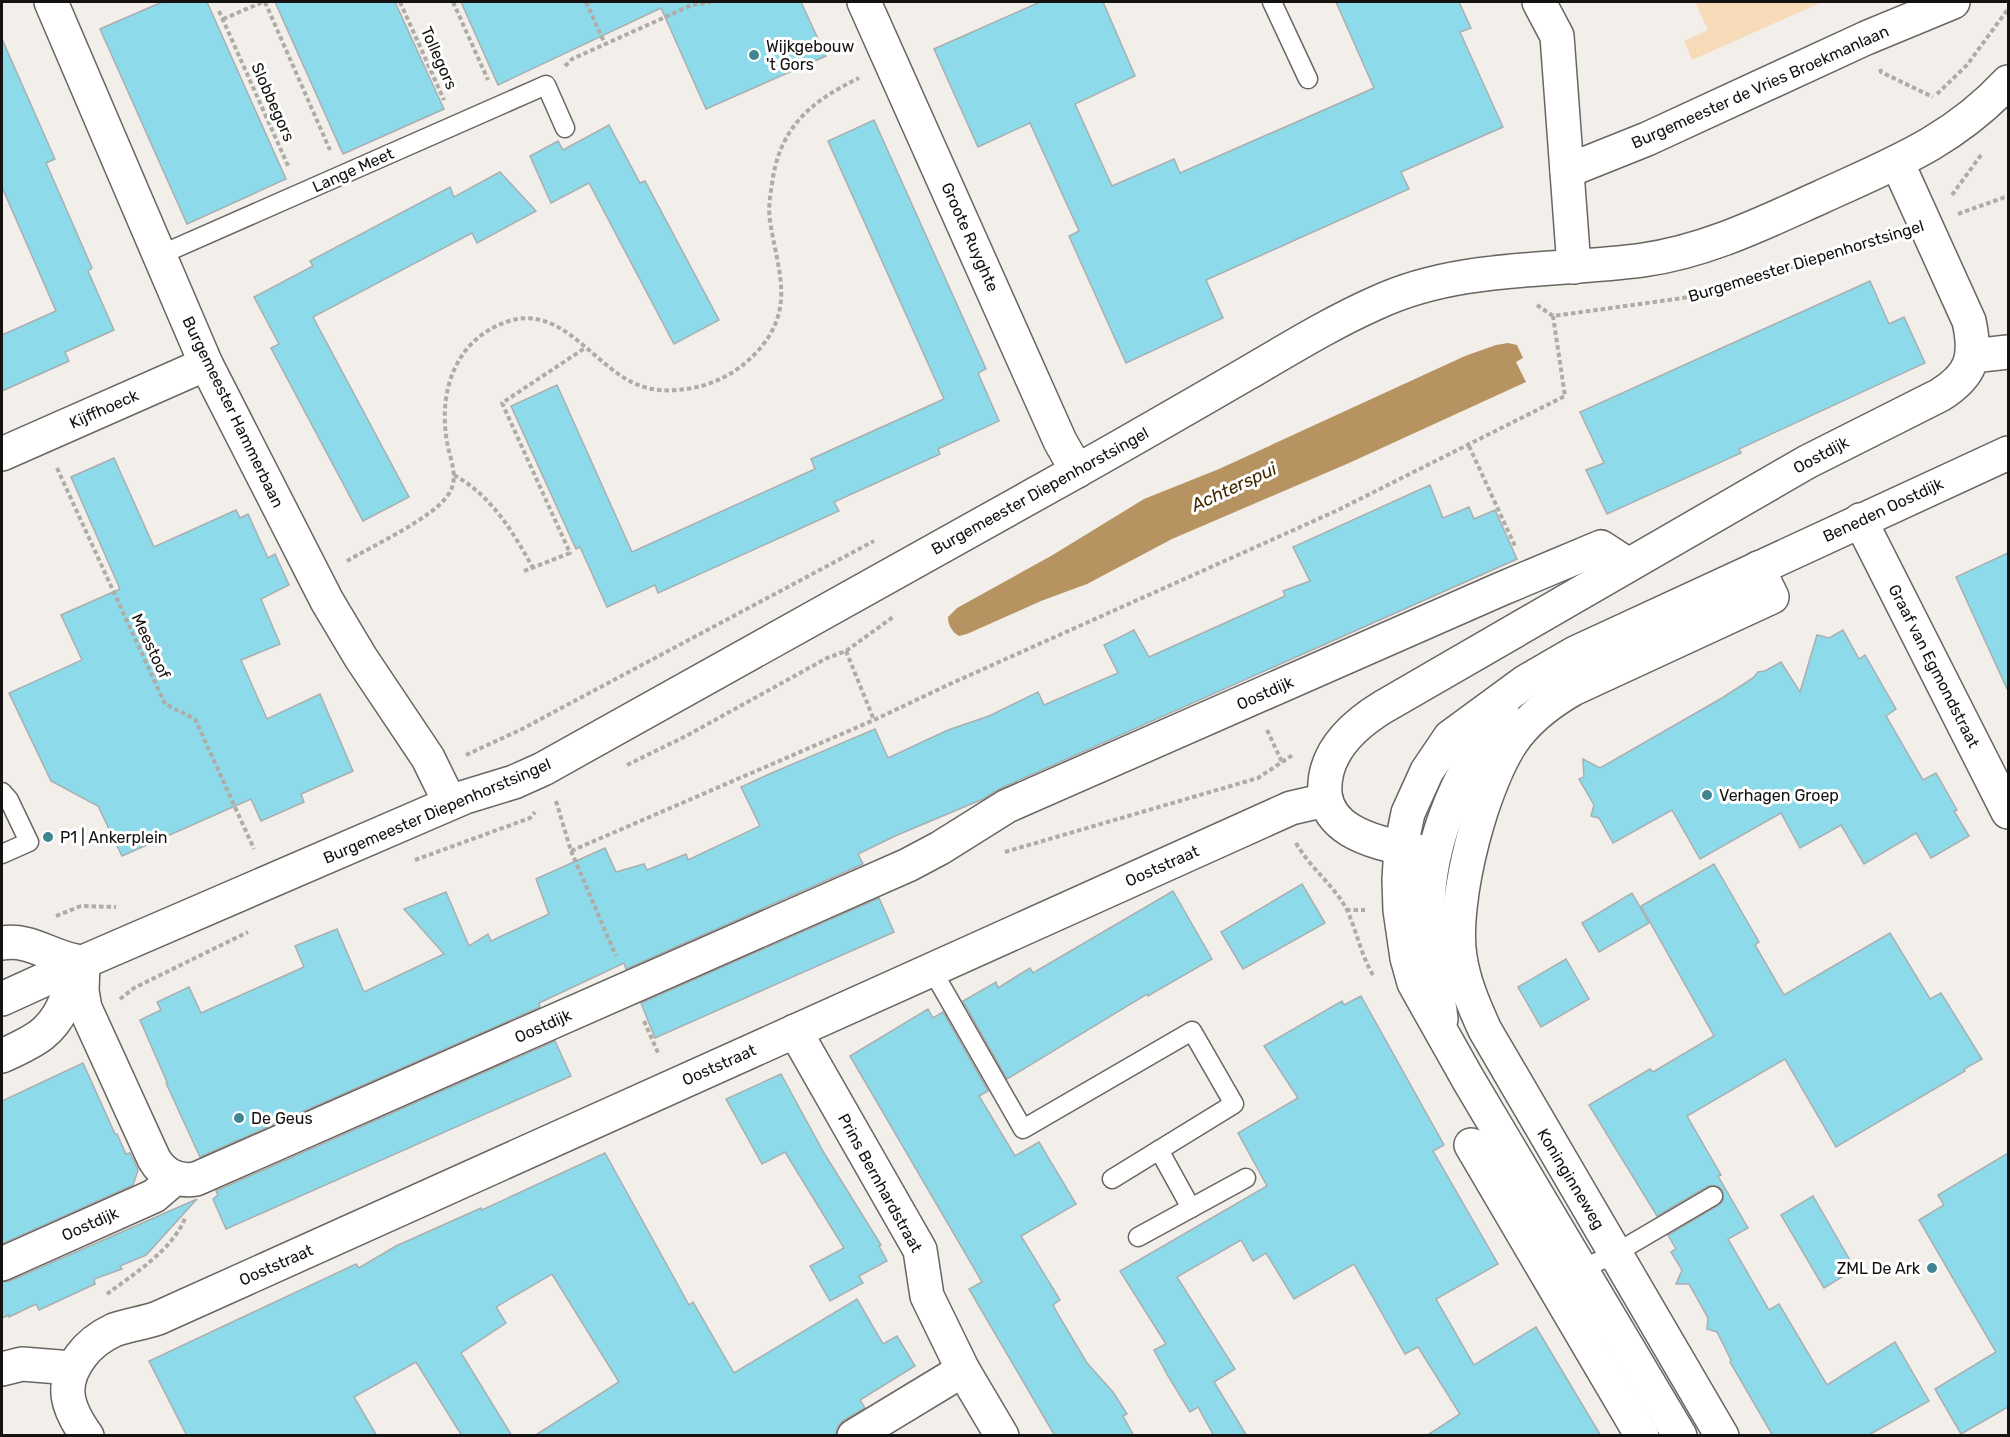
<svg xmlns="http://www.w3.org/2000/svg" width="2010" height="1437" font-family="Rubik,sans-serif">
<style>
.green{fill:#f7dbb8}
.water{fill:#b89362}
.building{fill:#8ddbea;stroke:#a8afb0;stroke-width:1.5}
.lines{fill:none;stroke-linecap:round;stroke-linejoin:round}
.lane-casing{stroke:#696662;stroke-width:21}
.street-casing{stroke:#696662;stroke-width:36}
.secondary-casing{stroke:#696662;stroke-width:36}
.path{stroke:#afaca8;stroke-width:4;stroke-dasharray:4.5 3;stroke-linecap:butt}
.lane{stroke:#fff;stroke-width:18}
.street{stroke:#fff;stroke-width:33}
.secondary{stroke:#fff;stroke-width:33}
.poi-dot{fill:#408592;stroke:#fff;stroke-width:2}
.labels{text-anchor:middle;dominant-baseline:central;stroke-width:6;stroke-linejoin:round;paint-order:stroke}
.poi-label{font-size:16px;fill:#141311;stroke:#fff;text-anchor:start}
.street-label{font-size:16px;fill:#141311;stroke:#fff}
.water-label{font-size:18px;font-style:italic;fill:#442a00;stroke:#fff}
</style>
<rect width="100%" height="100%" fill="#f2eeea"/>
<polygon class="green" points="1695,2 1822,2 1692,60 1684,41 1708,30"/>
<path class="water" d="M1508 343 1517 345 1523 358 1516 362 1526 382 1349 463 1172 539 1087 584 1041 601 967 634 959 636C952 632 948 625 948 617L957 608 1051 556 1144 499 1219 469 1465 356 1496 345Z"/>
<g class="building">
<polygon points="162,2 207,2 286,179 187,224 100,29"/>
<polygon points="275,2 395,2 444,109 343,154"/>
<polygon points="461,2 801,2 826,56 706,109 661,8 498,85"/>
<polygon points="1040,2 1103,2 1135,76 1075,104 1112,186 1174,159 1180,173 1374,88 1336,2 1459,2 1471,28 1460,32 1503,127 1401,172 1409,189 1206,280 1223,318 1126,363 1069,236 1079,231 1030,123 978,147 934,49"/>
<polygon points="2,39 55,159 46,163 92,268 88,271 114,330 65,352 69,361 2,391 2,335 56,311 2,187"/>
<polygon points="874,120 986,369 978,373 999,421 938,449 940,454 834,502 839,511 658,593 655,585 607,607 580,547 576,549 511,406 557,385 632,552 815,469 811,459 944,399 828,141"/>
<polygon points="609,125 640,183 645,181 719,320 674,344 589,183 551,203 530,156 558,141 563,150"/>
<polygon points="500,172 536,211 477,243 472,233 313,317 409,497 363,521 271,348 279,344 254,297 313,266 310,261 450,187 454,197"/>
<polygon points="1870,281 1889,324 1904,317 1925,363 1739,449 1741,453 1607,514 1586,470 1604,463 1580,412"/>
<polygon points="114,458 154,547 236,510 240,518 248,514 268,558 275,554 289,585 261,599 280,644 241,660 267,719 320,694 353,771 301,794 304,802 261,821 251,799 122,856 98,806 51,781 9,693 82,660 61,615 120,589 71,477"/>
<polygon points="1430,485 1443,518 1469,507 1474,519 1495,510 1517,559 999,789 983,799 895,836 858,854 863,864 626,969 624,963 539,1003 540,1007 200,1157 166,1083 167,1082 140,1020 161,1010 157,1002 189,987 201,1013 304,967 295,946 337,929 364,992 444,954 404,909 446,892 469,946 488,934 491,941 549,914 536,879 605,848 616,872 644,864 647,870 686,854 688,860 760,826 741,787 767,775 875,729 888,758 948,730 989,716 1038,692 1044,705 1118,673 1104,645 1134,630 1149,657 1285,596 1283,591 1310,581 1293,547"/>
<polygon points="2008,553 2008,691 1956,577"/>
<polygon points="1843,630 1859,659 1865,655 1896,709 1886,716 1923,780 1936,773 1957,810 1954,811 1969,836 1931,858 1916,833 1864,864 1841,825 1800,848 1781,813 1700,859 1672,810 1613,843 1599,818 1591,816 1594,805 1579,779 1584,777 1583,759 1600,768 1722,698 1753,678 1758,672 1765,671 1781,662 1800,692 1817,635 1829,638"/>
<polygon points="1714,864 1759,942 1755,945 1784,995 1890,933 1930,999 1941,993 1982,1059 1964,1069 1965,1071 1836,1147 1785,1059 1687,1116 1721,1175 1718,1176 1748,1228 1728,1239 1769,1310 1779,1304 1827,1385 1895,1342 1929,1401 1867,1436 1773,1436 1730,1362 1731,1360 1717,1332 1707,1329 1708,1318 1689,1284 1676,1284 1682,1270 1671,1252 1676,1249 1668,1235 1719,1205 1723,1201 1723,1191 1718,1186 1708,1186 1657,1216 1589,1105 1650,1069 1653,1072 1714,1036 1641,906"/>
<polygon points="1302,884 1325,923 1243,969 1221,932"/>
<polygon points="1173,891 1212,959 1148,996 1147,994 1007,1079 963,1001 996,982 998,988 1030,968 1033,973"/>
<polygon points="1632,893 1649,923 1599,952 1582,923"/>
<polygon points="879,898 894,932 655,1038 641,1003"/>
<polygon points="1566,959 1589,999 1541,1027 1518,987"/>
<polygon points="1361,996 1444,1145 1433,1151 1498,1264 1436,1299 1474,1365 1536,1327 1601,1436 1426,1436 1460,1414 1418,1347 1405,1354 1354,1264 1294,1299 1266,1253 1253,1261 1241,1240 1177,1277 1235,1369 1214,1382 1247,1436 1214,1436 1198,1407 1190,1412 1168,1376 1154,1350 1166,1344 1120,1271 1267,1186 1238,1133 1298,1098 1264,1046 1342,1001 1344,1005"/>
<polygon points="928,1009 933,1018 943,1012 988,1091 979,1096 1015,1156 1039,1142 1076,1204 1021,1236 1060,1300 1053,1305 1059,1316 1087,1363 1113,1392 1127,1414 1123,1416 1134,1436 1055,1436 969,1289 982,1282 850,1056"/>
<polygon points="555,1041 571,1076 226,1229 213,1199 218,1195 216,1191"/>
<polygon points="83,1063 115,1134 117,1134 126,1154 130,1153 138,1170 133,1185 2,1244 2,1101"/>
<polygon points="781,1074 824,1153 881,1245 879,1246 887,1261 859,1276 863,1283 830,1301 810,1266 844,1248 785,1152 762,1164 726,1099"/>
<polygon points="605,1153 689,1305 693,1302 734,1373 857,1299 883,1344 897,1336 915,1366 860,1400 865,1408 844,1420 838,1426 835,1436 534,1436 619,1382 552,1274 496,1307 506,1323 461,1353 512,1436 462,1436 416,1362 354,1397 377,1436 187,1436 149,1361 356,1264 359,1268 396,1246 481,1208 482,1210"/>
<polygon points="2008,1153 2008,1407 1961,1434 1935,1389 1996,1352 1919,1220 1944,1205 1938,1195"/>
<polygon points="1813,1196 1855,1269 1824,1288 1781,1215"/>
<polygon points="197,1199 146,1255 120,1266 122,1269 94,1279 95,1284 39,1310 36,1304 9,1317 9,1315 2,1318 2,1282 10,1281"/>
</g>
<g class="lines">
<g class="lane-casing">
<g id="lane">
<polyline points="1272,2 1308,79"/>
<polyline points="160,255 546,85 565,128"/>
<polyline points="2,792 9,800 29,842 2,854"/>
<polyline points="932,970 1023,1129 1192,1031 1234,1104 1112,1179"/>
<polyline points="1159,1150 1191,1208"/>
<polyline points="1138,1237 1246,1178"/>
<polyline points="1575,1271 1609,1257 1713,1196"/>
</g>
</g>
<g class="street-casing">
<g id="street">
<polyline points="51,2 206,364 327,601 361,658 428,758 450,803"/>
<polyline points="864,2 1060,441 1077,471"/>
<polyline points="1539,2 1557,36 1574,267"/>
<polyline points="1567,171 1647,139 1866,38 1953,2"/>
<polyline points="1972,356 2008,352"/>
<polyline points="2,454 206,364"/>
<polyline points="1860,520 2008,812"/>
<path d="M2 999 83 962 82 991 85 1008 154 1159C163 1175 178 1182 196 1179L908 865 940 848 1007 806 1501 589 1601 547 1627 564"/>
<polyline points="795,1031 920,1250 927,1296 963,1370 1002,1436"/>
<polyline points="1471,1145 1642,1436"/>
<polyline points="2,1264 154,1196 175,1178"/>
<polyline points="2,1369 22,1364 72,1368"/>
<path d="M87 1436C67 1408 59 1385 81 1356 89 1345 101 1336 114 1330 128 1325 144 1323 158 1318L1291 808 1326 800"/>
<polyline points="854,1436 963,1370"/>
<path d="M1722 1436 1485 1030C1474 1006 1464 983 1460 957 1451 902 1483 778 1517 735 1532 716 1552 701 1573 689L1772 597 1758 568"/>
</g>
</g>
<g class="secondary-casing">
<g id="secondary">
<path d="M1434 855C1407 848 1375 845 1350 830 1337 822 1327 810 1325 794 1322 754 1352 726 1383 707L1807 462 1940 395C1972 375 1977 357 1969 321L1897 162"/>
<path d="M2 943C32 938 54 960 83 962L465 797 514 782 543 769C720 669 898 572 1075 472 1132 440 1189 407 1246 374 1289 349 1331 323 1376 303 1459 264 1555 272 1643 260 1707 251 1763 223 1821 197 1893 164 1952 142 2008 82"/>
<path d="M1441 1019C1437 983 1428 946 1428 910 1428 833 1464 770 1502 706"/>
<path d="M2 1056C32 1042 53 1034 66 1000 71 987 74 974 83 962"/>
<polyline points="1680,1436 1468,1079 1414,983 1407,958 1400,910 1399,880 1401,847 1408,813 1427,771 1450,737 1525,682 1575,653 2008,453"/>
</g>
</g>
<g class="path">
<polyline points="265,2 330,150"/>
<polyline points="400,2 444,100"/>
<polyline points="453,2 488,80"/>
<polyline points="586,2 605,44"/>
<polyline points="219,11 289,168"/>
<polyline points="223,19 263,2"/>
<polyline points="565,66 572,59 692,5 711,2"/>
<polyline points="1880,69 1881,72 1933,97"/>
<polyline points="1937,94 1967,65 2008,9"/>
<polyline points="1952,195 1981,155"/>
<polyline points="1958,214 2008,196"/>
<polyline points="1537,305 1553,316 1683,298 1708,293 1891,236"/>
<polyline points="1469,446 1515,546"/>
<polyline points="57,468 165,704 195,719 254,849"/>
<path d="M454 475C492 496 513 532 533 568"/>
<path d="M347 561C372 546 433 518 448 495 460 478 450 460 447 442 438 390 456 338 509 321 564 304 595 370 641 386 658 392 675 391 692 388 720 383 744 368 762 346 795 305 777 268 770 221 768 209 770 197 772 184 779 129 809 102 859 78"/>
<polyline points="524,571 570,553 502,403 585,348"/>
<polyline points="846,651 874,720"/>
<polyline points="1267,730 1282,762"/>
<polyline points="466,755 522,729 874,541"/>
<polyline points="627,765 686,736 827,658 846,651 893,617"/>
<polyline points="556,801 571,851 874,720 950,684 1336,511 1565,396 1553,316"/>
<path d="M1296 843C1310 868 1334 885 1347 910 1357 932 1361 955 1373 975"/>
<polyline points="571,851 616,956"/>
<polyline points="1005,852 1258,778 1294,754"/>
<polyline points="415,860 530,818 535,812"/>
<polyline points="1346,910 1365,910"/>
<polyline points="56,916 81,906 116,907"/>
<polyline points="120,999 134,988 248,932"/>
<polyline points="644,1021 659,1055"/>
<path d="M107 1294C135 1273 173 1250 186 1216"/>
</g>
<use href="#lane" class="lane"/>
<use href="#street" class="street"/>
<use href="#secondary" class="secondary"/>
</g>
<g class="poi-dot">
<circle cx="754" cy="55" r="6"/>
<circle cx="1707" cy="795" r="6"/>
<circle cx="48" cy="837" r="6"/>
<circle cx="239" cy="1118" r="6"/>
<circle cx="1932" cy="1268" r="6"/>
</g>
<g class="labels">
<g class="poi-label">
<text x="766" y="46">Wijkgebouw<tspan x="766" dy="18">'t Gors</tspan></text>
<text x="1719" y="795">Verhagen Groep</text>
<text x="60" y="837">P1 | Ankerplein</text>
<text x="251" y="1118">De Geus</text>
<text x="1920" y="1268" text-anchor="end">ZML De Ark</text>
</g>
<g class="street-label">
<text transform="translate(439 58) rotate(66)">Tollegors</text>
<text transform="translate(1760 87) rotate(-24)">Burgemeester de Vries Broekmanlaan</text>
<text transform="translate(273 102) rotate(66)">Slobbegors</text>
<text transform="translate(353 170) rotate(-24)">Lange Meet</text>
<text transform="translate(970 237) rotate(66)">Groote Ruyghte</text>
<text transform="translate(1806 261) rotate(-17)">Burgemeester Diepenhorstsingel</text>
<text transform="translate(104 409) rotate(-24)">Kijffhoeck</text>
<text transform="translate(233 412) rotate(64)">Burgemeester Hammerbaan</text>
<text transform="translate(1821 455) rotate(-28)">Oostdijk</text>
<text transform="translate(1040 491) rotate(-29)">Burgemeester Diepenhorstsingel</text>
<text transform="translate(1883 510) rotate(-25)">Beneden Oostdijk</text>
<text transform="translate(151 646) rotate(65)">Meestoof</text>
<text transform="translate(1934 666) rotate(63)">Graaf van Egmondstraat</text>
<text transform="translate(1265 693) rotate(-24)">Oostdijk</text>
<text transform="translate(437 811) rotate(-23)">Burgemeester Diepenhorstsingel</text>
<text transform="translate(1162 866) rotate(-24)">Ooststraat</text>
<text transform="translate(543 1026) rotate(-24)">Oostdijk</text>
<text transform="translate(719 1065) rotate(-24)">Ooststraat</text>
<text transform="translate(1571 1179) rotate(59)">Koninginneweg</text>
<text transform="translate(880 1183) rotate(61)">Prins Bernhardstraat</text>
<text transform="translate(90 1224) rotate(-24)">Oostdijk</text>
<text transform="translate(276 1265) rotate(-24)">Ooststraat</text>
</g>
<g class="water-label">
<text transform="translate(1234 487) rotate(-25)">Achterspui</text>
</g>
</g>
<rect width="2010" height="1437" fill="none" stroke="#141311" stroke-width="6"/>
</svg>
